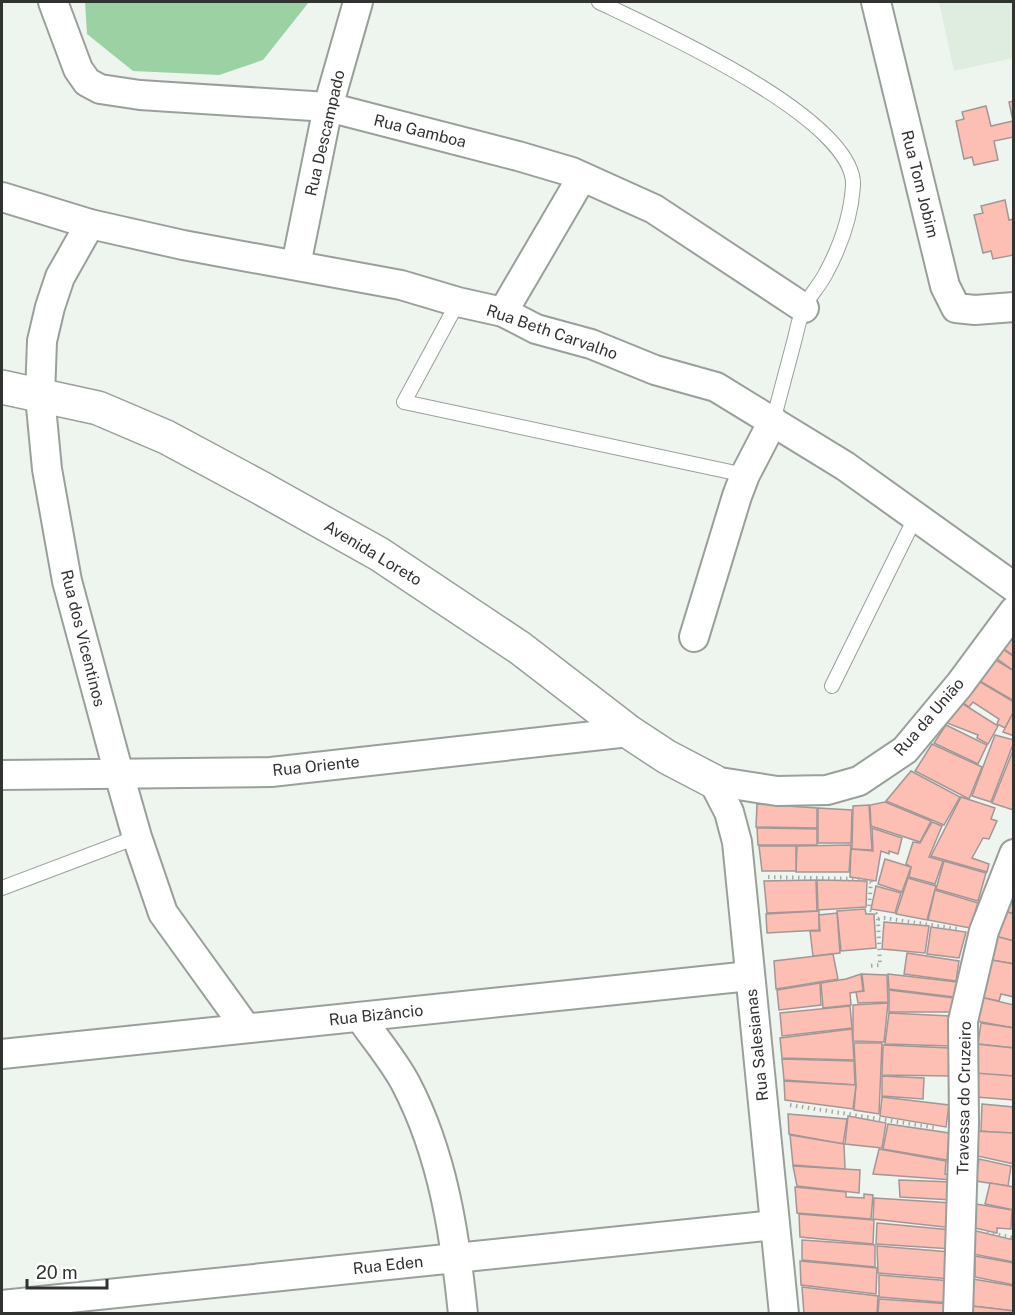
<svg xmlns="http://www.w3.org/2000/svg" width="1015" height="1315" font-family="'Public Sans',sans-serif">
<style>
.built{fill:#dfece0}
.green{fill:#9cd1a4}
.building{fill:#fdbeb4;stroke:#a19796;stroke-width:1.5}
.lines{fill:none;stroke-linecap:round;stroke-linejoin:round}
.lane-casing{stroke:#99a09a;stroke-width:16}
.street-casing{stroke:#99a09a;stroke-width:32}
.secondary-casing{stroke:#99a09a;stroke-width:36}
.path{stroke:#a4a9a4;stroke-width:4;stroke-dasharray:1.5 4.5;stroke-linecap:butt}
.lane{stroke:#fff;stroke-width:14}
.street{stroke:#fff;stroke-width:28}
.secondary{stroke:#fff;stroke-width:33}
.labels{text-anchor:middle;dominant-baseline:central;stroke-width:4.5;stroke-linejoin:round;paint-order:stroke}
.street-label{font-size:16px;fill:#313331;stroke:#fff}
</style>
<rect width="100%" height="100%" fill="#eef5ee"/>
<polygon class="built" points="939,2 1013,2 1013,58 954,71"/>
<polygon class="green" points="85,2 309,2 263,60 219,75 133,71 87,34"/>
<g class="building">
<polygon points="1014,101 1014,137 994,141 998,160 974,165 972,157 964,159 956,121 964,119 962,112 986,106 991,126 1013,121 1009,102"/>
<polygon points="1005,200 1009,220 1014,219 1014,255 993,259 991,251 983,253 974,215 983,213 981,206"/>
<polygon points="1014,623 1014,656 997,644"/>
<polygon points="997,645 1014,657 1014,671 992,655"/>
<polygon points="991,657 1014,671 1014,701 978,680"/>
<polygon points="977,680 1014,702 1014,711 1005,728 997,724 999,719 973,702 969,707 962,702"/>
<polygon points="960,702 998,726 988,744 977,738 978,735 947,723"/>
<polygon points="1014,711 1014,736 1003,732"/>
<polygon points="946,725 987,745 978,764 934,743"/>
<polygon points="995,735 1014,740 1014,742 991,802 972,796"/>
<polygon points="932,744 982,767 969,799 915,771"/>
<polygon points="1014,748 1014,809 1013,810 992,803"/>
<polygon points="911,771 960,797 944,825 886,801"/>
<polygon points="961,797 995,808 991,819 997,821 989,839 983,838 972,858 989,864 987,872 931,856"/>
<polygon points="885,802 931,821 920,842 871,826 870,805"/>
<polygon points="757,804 817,808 817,828 756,827"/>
<polygon points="869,805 872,850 852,849 853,806"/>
<polygon points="818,808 852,810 851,843 818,843"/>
<polygon points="932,822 942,826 929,857 943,861 935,884 909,877 911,867 906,864 913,842 920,843"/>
<polygon points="757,828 817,829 817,845 758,845"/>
<polygon points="872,828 902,838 898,854 889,851 889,854 881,851 876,881 850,877 851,849 873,851"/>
<polygon points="851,845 849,872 796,872 797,846"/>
<polygon points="759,846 796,846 796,871 762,871"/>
<polygon points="885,859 911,867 902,892 878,884"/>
<polygon points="944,861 986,873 978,901 936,889"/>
<polygon points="908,878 936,886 927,920 896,914"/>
<polygon points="816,880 817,911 767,913 764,881"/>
<polygon points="817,880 867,881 866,907 818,910"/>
<polygon points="1014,885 1014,914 1001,910"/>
<polygon points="876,886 901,893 895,913 871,909"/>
<polygon points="935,890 978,903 970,928 928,920"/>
<polygon points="865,909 866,914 874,914 876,948 841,951 837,911"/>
<polygon points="1001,910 1014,914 1014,941 991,935"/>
<polygon points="819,911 819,930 767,933 766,914"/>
<polygon points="837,913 840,953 813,956 810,931 820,931 819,915"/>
<polygon points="884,922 929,926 925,953 882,949"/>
<polygon points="931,927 966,932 959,958 927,954"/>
<polygon points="991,935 1014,941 1014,964 986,959"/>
<polygon points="907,953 959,961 956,981 904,974"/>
<polygon points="833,954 838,979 776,989 774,961"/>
<polygon points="986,959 1014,964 1014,997 1001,994 999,1001 980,997"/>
<polygon points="861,974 863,991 850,993 851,1005 823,1008 821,983 846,979"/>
<polygon points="862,974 887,975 888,1002 858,1003 856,992 864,991"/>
<polygon points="888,974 957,982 954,997 889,989"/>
<polygon points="820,983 821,1005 779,1010 777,990"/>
<polygon points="889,990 954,998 951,1012 889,1012"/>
<polygon points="980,997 1014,1005 1014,1028 976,1021"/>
<polygon points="888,1003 884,1042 853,1041 853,1005"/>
<polygon points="850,1006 852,1028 782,1036 780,1013"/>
<polygon points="889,1013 950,1016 951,1046 885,1044"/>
<polygon points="981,1023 1014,1028 1014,1048 978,1044"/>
<polygon points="852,1029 854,1060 782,1058 780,1038"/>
<polygon points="854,1043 882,1043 879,1114 854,1110 856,1084"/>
<polygon points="976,1044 1014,1048 1014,1076 973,1074"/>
<polygon points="883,1045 951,1048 951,1076 882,1075"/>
<polygon points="782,1059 854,1061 855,1085 784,1080"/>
<polygon points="975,1073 1014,1076 1014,1100 976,1097"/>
<polygon points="882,1076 924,1078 923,1099 882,1096"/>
<polygon points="784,1081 856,1085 853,1109 785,1100"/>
<polygon points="882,1097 949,1105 946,1127 880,1116"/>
<polygon points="982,1104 1014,1107 1014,1134 981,1131"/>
<polygon points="788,1114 847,1119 843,1144 789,1134"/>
<polygon points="848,1116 886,1123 882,1148 845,1144"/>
<polygon points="888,1124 949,1133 947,1160 883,1149"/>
<polygon points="973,1131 1014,1133 1014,1164 973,1155"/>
<polygon points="790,1135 844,1144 845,1169 793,1165"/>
<polygon points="879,1149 946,1161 945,1174 952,1175 953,1180 873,1174"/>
<polygon points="979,1159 1011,1166 1008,1186 976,1181"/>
<polygon points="793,1166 860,1170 859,1193 797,1186"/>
<polygon points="899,1180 953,1182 953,1200 900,1197"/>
<polygon points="990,1183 1014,1187 1014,1210 985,1204"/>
<polygon points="795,1187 846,1192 846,1197 864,1198 864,1194 873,1195 871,1219 797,1213"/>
<polygon points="874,1198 952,1203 953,1228 873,1219"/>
<polygon points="976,1204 1012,1210 1011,1229 997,1228 997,1233 975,1228"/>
<polygon points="799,1214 874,1220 873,1244 800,1237"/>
<polygon points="877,1223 952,1230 952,1249 876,1244"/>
<polygon points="972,1230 1014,1240 1014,1262 973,1254"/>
<polygon points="802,1240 875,1245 875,1267 802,1260"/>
<polygon points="877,1246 951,1252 951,1279 878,1273"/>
<polygon points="975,1256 1014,1263 1014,1285 975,1277"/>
<polygon points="800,1261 877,1268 876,1294 801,1285"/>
<polygon points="879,1275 951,1281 950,1303 879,1297"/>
<polygon points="973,1279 1014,1286 1014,1311 972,1306"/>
<polygon points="802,1287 878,1296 877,1314 804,1314"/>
<polygon points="879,1299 950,1304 949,1314 878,1314"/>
<polygon points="972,1306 1014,1311 1014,1314 972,1314"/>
</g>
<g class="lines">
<g class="lane-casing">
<g id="lane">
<path d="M599 2C653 28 857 119 853 186 851 216 840 247 826 273 820 285 810 295 804 307 799 318 797 331 794 342 787 369 780 395 773 421"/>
<polyline points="458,302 404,402 745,475"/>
<polyline points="832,686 916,516"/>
<polyline points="2,888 137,837"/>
</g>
</g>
<g class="street-casing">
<g id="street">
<polyline points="53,2 78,69 87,82 100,89 140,95 328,107 518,156 572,172 654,209 804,308"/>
<polyline points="876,2 945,286 956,308 975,310 1014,307"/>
<polyline points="2,197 90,224 183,245 401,285 458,302 503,312 536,329 591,344 655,370 716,387 845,466 1014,587"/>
<polyline points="90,224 60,277 50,307 42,341 40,396 47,469 67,581 119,774 137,837 163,913 246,1028"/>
<polyline points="296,265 328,107 358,2"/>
<polyline points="503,312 582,177"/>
<polyline points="694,637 737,496 745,475 773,421"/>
<polyline points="2,775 271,772 629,732"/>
<polyline points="713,781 729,812 737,842 784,1314"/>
<polyline points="713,781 777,791 827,790 859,781 905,750 960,684 1014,611"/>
<path d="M360 1017C375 1039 394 1061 406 1084 443 1155 455 1235 463 1314"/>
<polyline points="2,1054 750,976"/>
<polyline points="2,1305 775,1225"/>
<polyline points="958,1314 964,1123 963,1021 984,931 1014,854"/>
</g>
</g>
<g class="secondary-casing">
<polyline id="secondary" points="2,387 98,408 166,437 261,488 379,554 520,648 629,732 667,757 713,781"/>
</g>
<g class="path">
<polyline points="768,877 857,879 871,882 869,909 876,914 878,919 880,965 867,966"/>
<polyline points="878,919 884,918 958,929"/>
<polyline points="790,1105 937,1128"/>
<polyline points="987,1232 1014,1238"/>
</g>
<use href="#lane" class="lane"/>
<use href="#street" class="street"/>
<use href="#secondary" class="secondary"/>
</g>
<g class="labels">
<g class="street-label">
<text transform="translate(420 131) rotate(14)">Rua Gamboa</text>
<text transform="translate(325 133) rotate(-77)">Rua Descampado</text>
<text transform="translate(920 184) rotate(76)">Rua Tom Jobim</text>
<text transform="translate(552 332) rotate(19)">Rua Beth Carvalho</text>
<text transform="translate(373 553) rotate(31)">Avenida Loreto</text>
<text transform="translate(83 638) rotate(76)">Rua dos Vicentinos</text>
<text transform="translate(929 717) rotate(-49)">Rua da União</text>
<text transform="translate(316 766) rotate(-6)">Rua Oriente</text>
<text transform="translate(376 1015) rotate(-6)">Rua Bizâncio</text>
<text transform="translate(757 1045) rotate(-96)">Rua Salesianas</text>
<text transform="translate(964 1098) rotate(-89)">Travessa do Cruzeiro</text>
<text transform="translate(388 1265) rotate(-6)">Rua Eden</text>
</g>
</g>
<rect width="1015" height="1315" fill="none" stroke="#313331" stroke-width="6"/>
<path d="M27 1279v9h80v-9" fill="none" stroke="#313331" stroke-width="3"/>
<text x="36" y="1279" font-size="18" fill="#313331" stroke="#ffffff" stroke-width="4.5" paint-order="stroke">20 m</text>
</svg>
